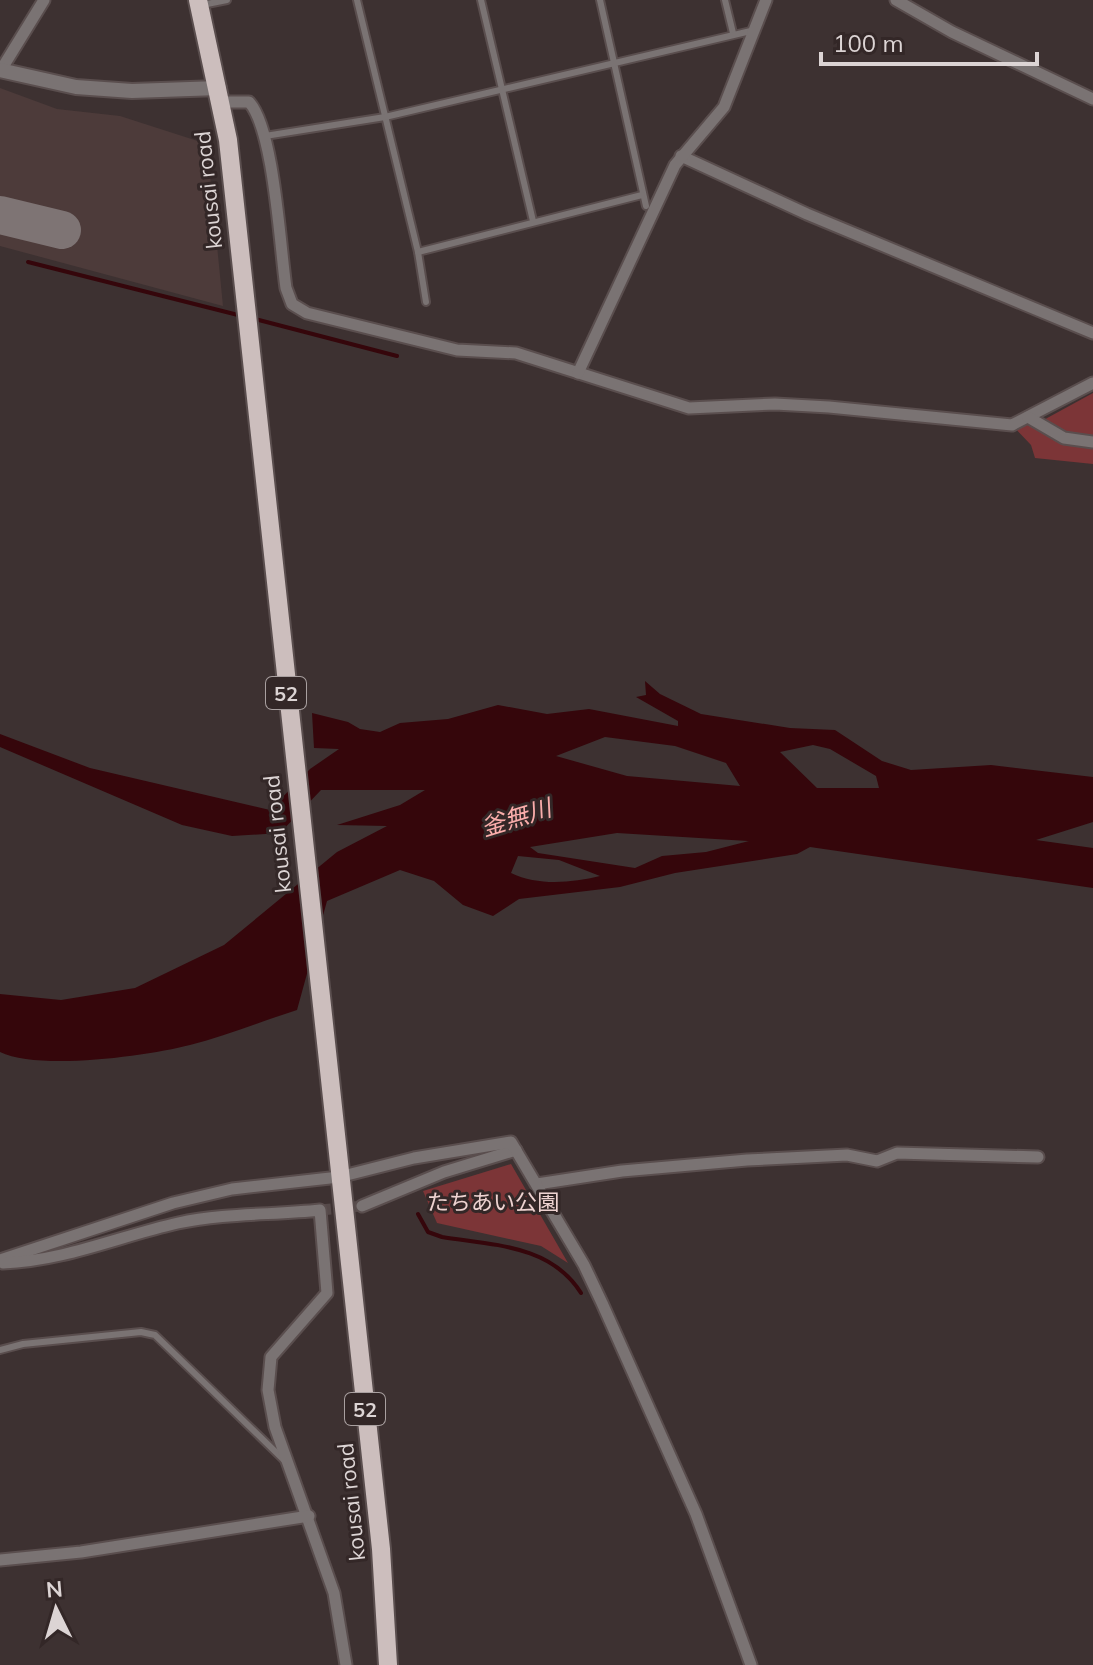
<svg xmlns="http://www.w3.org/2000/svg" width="1093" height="1665" font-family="Mulish,'Noto Sans JP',sans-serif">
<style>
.built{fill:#4d3b3a}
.green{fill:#7c3537}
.water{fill:#35060b;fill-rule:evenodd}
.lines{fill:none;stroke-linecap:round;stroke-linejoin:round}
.stream{stroke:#35060b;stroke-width:4}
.taxiway{stroke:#7e7474;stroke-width:38}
.minor-tunnel{stroke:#554949;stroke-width:11;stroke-dasharray:11 5.5;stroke-linecap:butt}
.service-casing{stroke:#5a4e4e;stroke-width:10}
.minor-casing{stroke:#5a4e4e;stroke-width:15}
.tertiary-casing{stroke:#5a4e4e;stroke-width:18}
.trunk-casing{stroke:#5a4e4e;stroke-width:22}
.service{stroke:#7a7373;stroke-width:6}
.minor{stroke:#7a7373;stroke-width:11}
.tertiary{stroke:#7a7373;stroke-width:14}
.trunk{stroke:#ccbebd;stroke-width:18}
.labels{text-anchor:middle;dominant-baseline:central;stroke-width:6;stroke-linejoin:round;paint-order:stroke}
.shield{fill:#332727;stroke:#a9a0a0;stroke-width:2}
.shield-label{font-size:20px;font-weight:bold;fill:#dcd4d4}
.street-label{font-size:22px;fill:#dcd4d4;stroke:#332727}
.park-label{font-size:22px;fill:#eed3d1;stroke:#332727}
.water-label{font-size:24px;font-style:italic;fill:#faadab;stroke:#332727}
</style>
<rect width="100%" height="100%" fill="#3d3131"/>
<polygon class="built" points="0,88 57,109 120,116 207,144 223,306 0,246"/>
<g class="green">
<polygon points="1093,393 1093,464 1035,458 1031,445 1012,425 1028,417 1038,423"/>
<polygon points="511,1164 568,1263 541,1246 437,1223 423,1191"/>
</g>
<path class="water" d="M645 681 660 694 701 714 790 728 835 730 882 761 911 770 991 765 1093 777V822L1036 840 1093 848V888L810 847 797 854 675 873 620 887 519 899 493 916 463 905 434 881 400 870 327 901 297 1010C262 1021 226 1036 190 1045 147 1056 39 1071 0 1052V994L61 1000 135 988 224 945 337 852 387 826 337 825 400 805 425 790H321L280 833 232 836 182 825 0 747V734L90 768 270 810 310 769 339 749 314 748 312 713 348 722 360 729 380 732 400 723 448 719 498 705 547 714 589 709 678 726V721L636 697 646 695ZM605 737 675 746 726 763 740 786 627 776 556 756ZM813 745 830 749 876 776 879 788H817L780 752ZM617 833 748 841H749L706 852 662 856 635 868 538 853 530 847ZM518 856 559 860 600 876C571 883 538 886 511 873Z"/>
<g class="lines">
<g class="stream">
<polyline points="28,262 242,316"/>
<polyline points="255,319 397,356"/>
<path d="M418 1214 428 1232 442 1237C493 1245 551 1245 581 1293"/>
</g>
<polyline class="taxiway" points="0,215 62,230"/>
<polyline class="minor-tunnel" points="320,1210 362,1206"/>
<g class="service-casing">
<g id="service">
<polyline points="357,0 418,252 426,302"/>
<polyline points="481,0 533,221"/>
<polyline points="600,0 646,206"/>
<polyline points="725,0 733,33"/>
<polyline points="202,5 227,0"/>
<polyline points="265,136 385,117 755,30"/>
<polyline points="418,252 642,195"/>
<polyline points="0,1350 23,1344 141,1332 155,1335 284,1460"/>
</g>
</g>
<g class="minor-casing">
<g id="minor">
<polyline points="896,0 952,32 1093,99"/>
<polyline points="1,70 44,0"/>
<path d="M222 102H249C274 129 280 247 286 288L292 304 307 313 457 350 516 353 689 408 775 404 829 407 1012 425 1093 383"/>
<polyline points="681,156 807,214 1093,333"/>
<polyline points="578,373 675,165 724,107 766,0"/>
<polyline points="1028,417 1064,438 1093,442"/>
<polyline points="537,1184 622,1171 747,1160 847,1155 877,1161 897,1153 1038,1157"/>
<polyline points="362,1206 444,1172 516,1150"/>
<polyline points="0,1260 173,1203 232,1189 339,1177 414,1158 511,1142 584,1265 602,1303 696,1514 751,1665"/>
<path d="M3 1263C64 1261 120 1236 178 1223 224 1213 273 1215 320 1210L327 1293 271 1357 268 1390 275 1427 334 1593 346 1665"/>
<polyline points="0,1560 81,1552 309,1516"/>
</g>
</g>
<g class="tertiary-casing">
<polyline id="tertiary" points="0,70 76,87 132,91 219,88"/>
</g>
<g class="trunk-casing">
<polyline id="trunk" points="198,0 228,140 381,1549 388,1665"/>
</g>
<use href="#service" class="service"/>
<use href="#minor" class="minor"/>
<use href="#tertiary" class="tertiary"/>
<use href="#trunk" class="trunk"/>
</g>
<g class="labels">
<g class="shield">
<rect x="266" y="677" width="40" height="32" rx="6"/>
<rect x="345" y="1393" width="40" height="32" rx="6"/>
</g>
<g class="shield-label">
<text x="286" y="693">52</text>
<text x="365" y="1409">52</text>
</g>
<g class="street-label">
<text transform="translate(208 190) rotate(-96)">kousai road</text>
<text transform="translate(277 834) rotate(-96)">kousai road</text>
<text transform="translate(351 1502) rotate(-96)">kousai road</text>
</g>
<g class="park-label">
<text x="493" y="1202">たちあい公園</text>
</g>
<g class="water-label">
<text transform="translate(516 817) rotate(-17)">釜無川</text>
</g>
</g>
<g transform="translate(56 1609) rotate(355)" stroke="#332727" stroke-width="6" paint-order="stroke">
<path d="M0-6L14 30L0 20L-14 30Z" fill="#dcd4d4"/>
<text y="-12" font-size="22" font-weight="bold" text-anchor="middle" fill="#dcd4d4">N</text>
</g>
<path d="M821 52v12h216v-12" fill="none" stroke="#dcd4d4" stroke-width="4"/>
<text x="833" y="52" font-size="24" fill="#dcd4d4" stroke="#332727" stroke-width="6" paint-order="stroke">100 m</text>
</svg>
